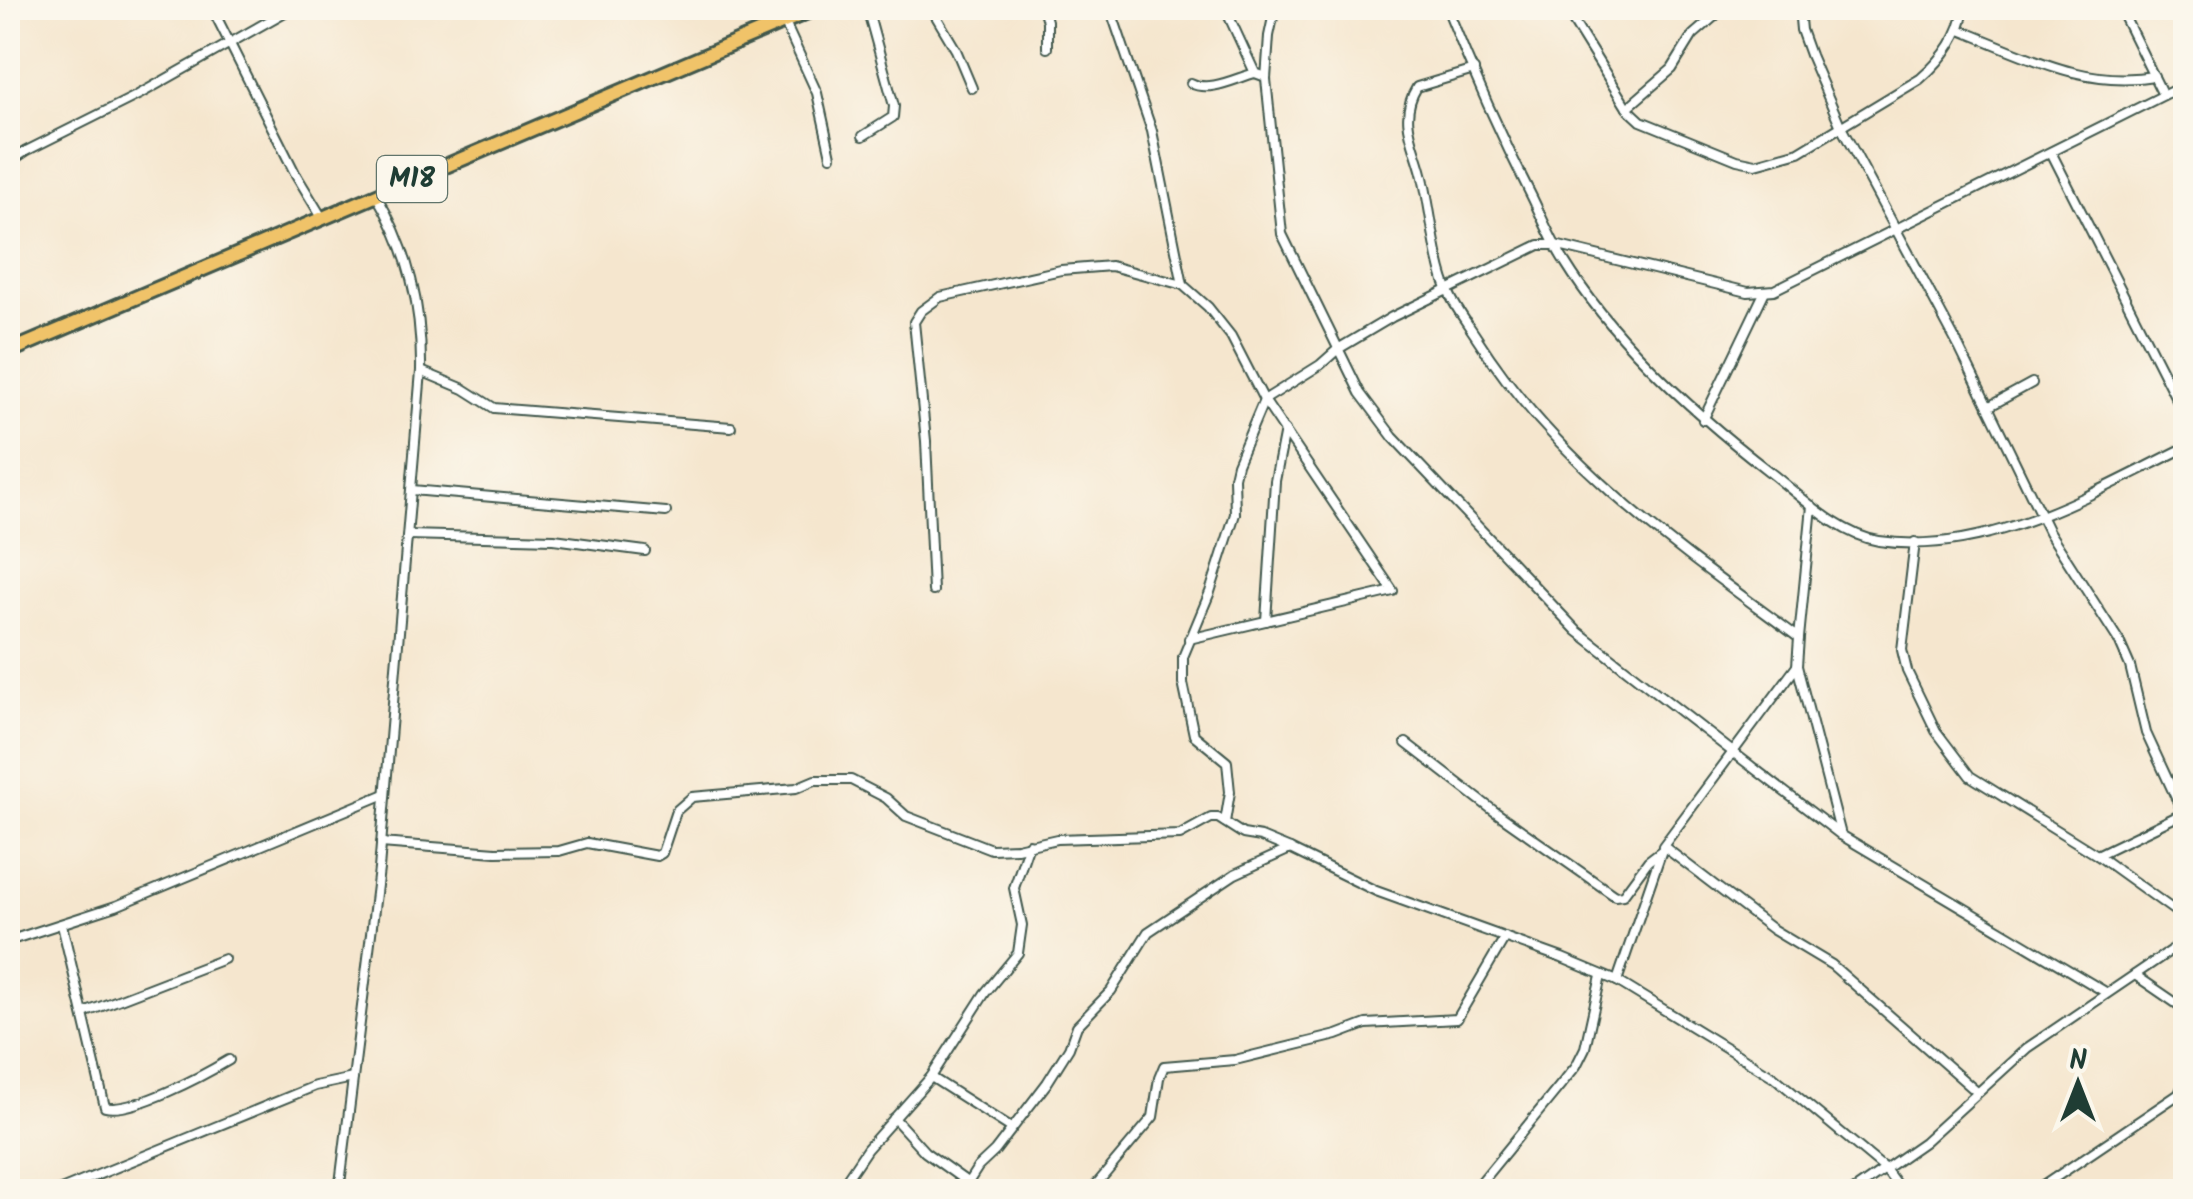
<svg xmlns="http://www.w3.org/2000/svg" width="2193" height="1199" font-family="Kalam,sans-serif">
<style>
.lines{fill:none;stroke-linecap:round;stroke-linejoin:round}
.street-casing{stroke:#3f564b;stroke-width:12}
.primary-casing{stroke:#3f564b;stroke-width:18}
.street{stroke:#fff;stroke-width:8}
.primary{stroke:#f0c369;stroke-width:12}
.labels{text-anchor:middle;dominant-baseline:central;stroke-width:9;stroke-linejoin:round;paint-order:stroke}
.shield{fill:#fbf7ec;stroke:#61756b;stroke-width:2.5}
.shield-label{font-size:28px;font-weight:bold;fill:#1f3d34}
</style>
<rect width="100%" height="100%" fill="#fbf7ec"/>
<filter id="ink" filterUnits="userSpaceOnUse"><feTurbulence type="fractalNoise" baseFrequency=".01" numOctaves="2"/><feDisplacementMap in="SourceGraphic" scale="20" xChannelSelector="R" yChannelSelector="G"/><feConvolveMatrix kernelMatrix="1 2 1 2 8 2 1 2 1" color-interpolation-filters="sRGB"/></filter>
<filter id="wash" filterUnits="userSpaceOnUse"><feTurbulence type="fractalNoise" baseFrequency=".0048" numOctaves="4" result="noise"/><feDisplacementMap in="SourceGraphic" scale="40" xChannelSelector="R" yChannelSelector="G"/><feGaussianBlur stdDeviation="2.25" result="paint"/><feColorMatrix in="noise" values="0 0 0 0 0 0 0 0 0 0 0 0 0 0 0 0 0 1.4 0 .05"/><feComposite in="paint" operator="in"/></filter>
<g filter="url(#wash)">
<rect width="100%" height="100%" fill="#f5e6ce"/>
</g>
<g filter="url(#ink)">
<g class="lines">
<g class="street-casing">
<g id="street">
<polyline points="212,8 295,173 321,216"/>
<polyline points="931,8 956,50 972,88"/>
<polyline points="1043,8 1047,21 1047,48"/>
<polyline points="1110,8 1152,131 1183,285"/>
<polyline points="1225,8 1255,73 1266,77"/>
<polyline points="1275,8 1269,36 1266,79 1282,234 1360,393 1393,437 1577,631 1734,753 1841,835 2107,993"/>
<path d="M1447 8C1472 71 1500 134 1531 195 1542 217 1551 241 1565 262 1615 343 1696 415 1771 473 1802 497 1839 535 1879 541 1987 557 2092 493 2186 447"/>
<path d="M1565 8 1627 108 1641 121 1737 160 1756 164 1799 152 1920 79C1942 60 1960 37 1964 8"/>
<polyline points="1799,8 1801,30 1810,55 1841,127 1959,347 2049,532 2119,641 2130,666 2146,733 2183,813"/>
<polyline points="2120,8 2163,95"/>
<polyline points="784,21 817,93 831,156"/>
<path d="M1960 30C2025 55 2082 88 2154 76"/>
<path d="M1474 70 1417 87C1396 121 1418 148 1424 182 1431 212 1436 267 1449 293 1456 309 1468 324 1477 338 1559 467 1679 549 1799 638L1812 506"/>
<path d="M1191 83C1209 93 1236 78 1255 73"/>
<polyline points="1627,108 1672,69 1693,35 1724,8"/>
<polyline points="863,136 893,117 894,106 867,8"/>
<polyline points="2051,152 2186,418"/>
<polyline points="8,163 26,151 138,95 292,8"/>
<polyline points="421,371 464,389 494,408 731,427"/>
<polyline points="1988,407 2032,383"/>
<polyline points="1703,420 1764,293"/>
<polyline points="412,490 666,512"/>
<polyline points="408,535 554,539 645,551"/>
<polyline points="1915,542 1902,650 1907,671 1936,731 1970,776 2097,855 2186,919"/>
<polyline points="933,591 926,441 914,322 921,311 940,297 1061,270 1111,266 1183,285 1208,307 1231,336 1264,400 1393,591 1189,639"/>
<polyline points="1266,621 1275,481 1285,430"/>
<polyline points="1799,638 1797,666 1663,846 1772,929 1832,965 1977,1092"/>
<polyline points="1797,666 1841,835"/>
<polyline points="1406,743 1494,811 1615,896 1623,895 1648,861 1661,851"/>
<polyline points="1225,822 1230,792 1227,762 1194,735 1183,683 1183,657 1210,592 1235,514 1234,477 1237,464 1264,400 1320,365 1338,349 1392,317 1539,245 1555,245 1748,292 1774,290 2186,84"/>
<polyline points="381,843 496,852 559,851 587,843 657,856 662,853 676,811 692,797 796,788 815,780 851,780 886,798 906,816 991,849 1017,848 1057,839 1180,835 1211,818 1218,818 1243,834 1261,837 1290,849 1376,891 1562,958 1617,981 1774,1077 1885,1169 1902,1192"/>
<polyline points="2097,855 2186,812"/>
<path d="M62 925 105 1107C132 1114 204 1075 229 1060"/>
<polyline points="8,941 116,906 385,794"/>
<polyline points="2135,975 2186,1010"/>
<polyline points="1617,981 1662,850"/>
<polyline points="84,1013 224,959"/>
<polyline points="931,1077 1011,1128"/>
<polyline points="894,1118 925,1152 967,1182"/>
<polyline points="56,1192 315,1086 353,1078"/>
<path d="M339 1192 379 869 421 371C422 307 409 250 376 195"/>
<polyline points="838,1192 867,1149 931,1077 985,993 1018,953 1022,925 1014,888 1029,844"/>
<polyline points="962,1192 978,1167 995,1151 1047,1083 1069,1048 1077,1026 1111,991 1148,932 1235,874 1290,849"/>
<polyline points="1090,1192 1153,1117 1159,1078 1164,1066 1235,1060 1337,1035 1366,1024 1457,1019 1505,937"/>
<polyline points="1473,1192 1576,1066 1585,1048 1601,976"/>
<polyline points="1852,1192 1924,1142 2027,1048 2186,940"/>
<polyline points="2034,1192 2179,1094 2186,1078"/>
</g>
</g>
<g class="primary-casing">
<polyline id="primary" points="8,352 817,8"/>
</g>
<use href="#street" class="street"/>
<use href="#primary" class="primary"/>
</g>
</g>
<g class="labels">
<rect class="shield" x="377" y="156" width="70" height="46" rx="8"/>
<g class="shield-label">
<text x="412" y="179">M18</text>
</g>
</g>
<rect width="2193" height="1199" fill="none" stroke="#fbf7ec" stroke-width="40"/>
<g transform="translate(2078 1084)" stroke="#fbf7ec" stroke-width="8" paint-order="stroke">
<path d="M0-8L18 38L0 25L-18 38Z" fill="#1f3d34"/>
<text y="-15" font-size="28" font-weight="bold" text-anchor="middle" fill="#1f3d34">N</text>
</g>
</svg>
